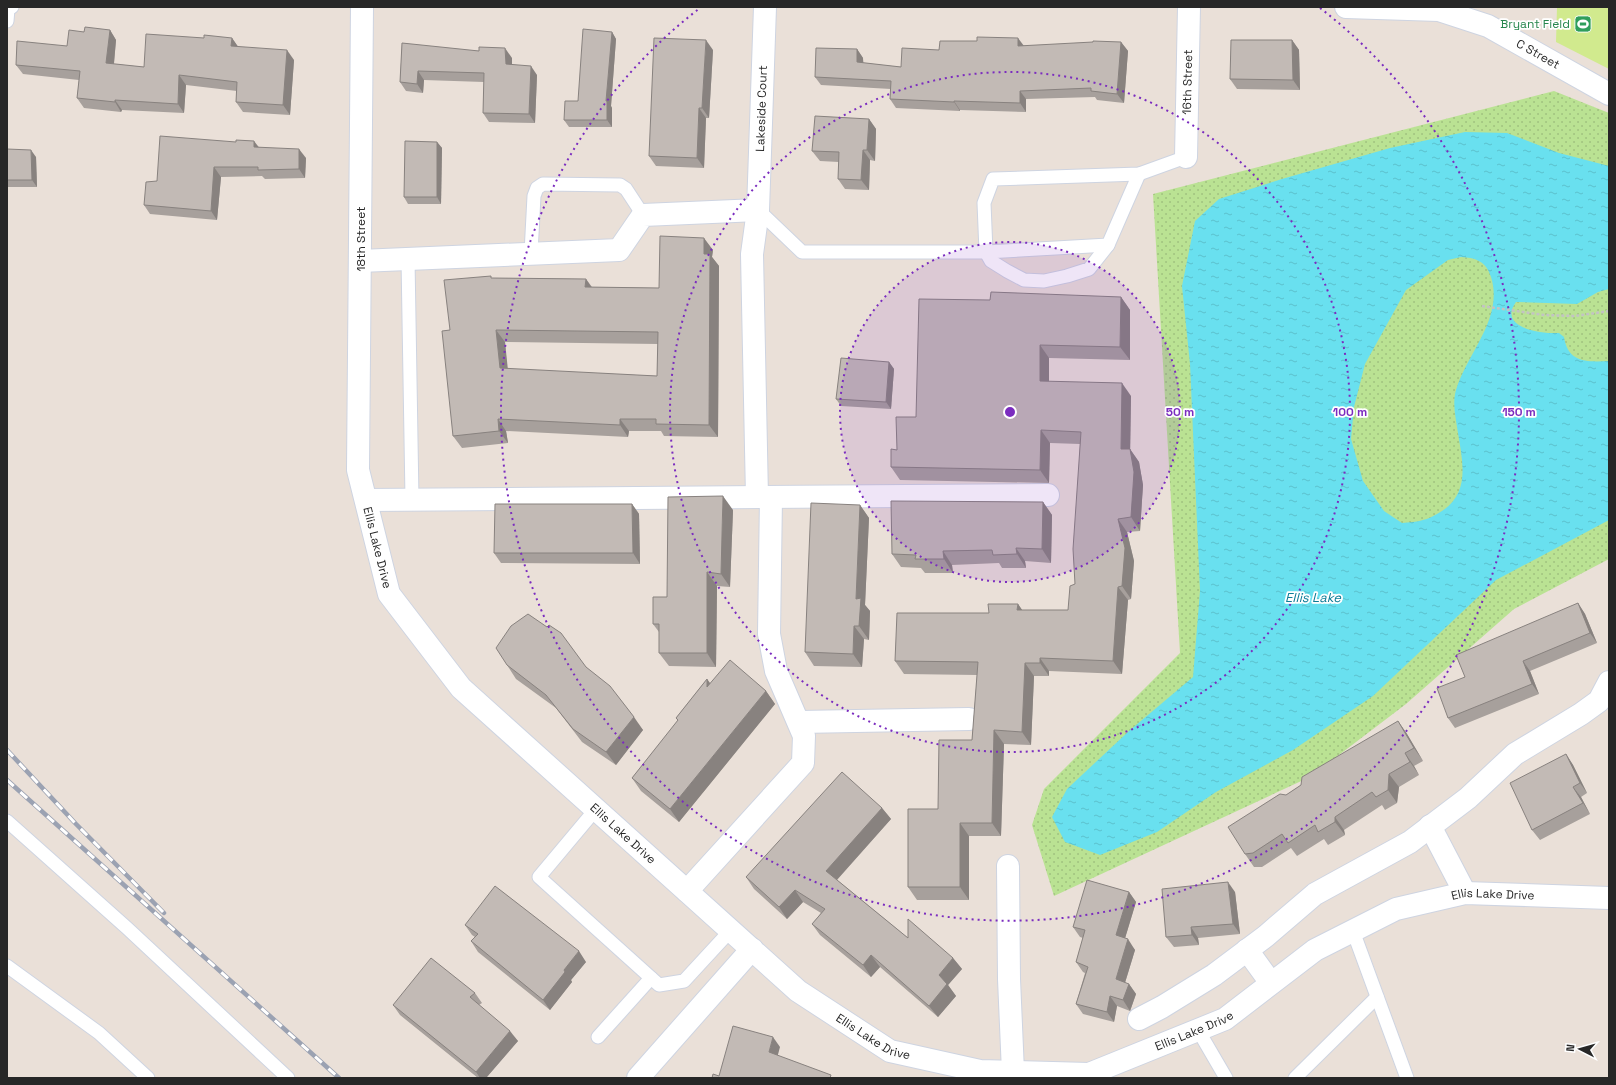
<svg xmlns="http://www.w3.org/2000/svg" width="1616" height="1085" font-family="'Space Grotesk',sans-serif">
<style>
.park{fill:url(#park-dots)}
.pitch{fill:#d1ea8e}
.water{fill:url(#water-ripples);fill-rule:evenodd}
.lines{fill:none;stroke-linecap:round;stroke-linejoin:round}
.lane-casing{stroke:#ced4e1;stroke-width:15}
.street-casing{stroke:#ced4e1;stroke-width:24}
.path{stroke:#c3c3c3;stroke-width:2.5;stroke-dasharray:3 2;stroke-linecap:butt}
.lane{stroke:#fff;stroke-width:13}
.street{stroke:#fff;stroke-width:22}
.rail-casing{stroke:#9ba2b2;stroke-width:4.5}
.rail{stroke:#fff;stroke-width:3;stroke-dasharray:9;stroke-linecap:butt}
.wall{fill:#a7a09c;fill-rule:evenodd}
.shaded-wall{fill:#88827f}
.building{fill:#c2bab5;stroke:#88827f;fill-rule:evenodd}
.ring{fill:none;stroke:#7b2cbf;stroke-width:2;stroke-dasharray:2 4}
.labels{text-anchor:middle;dominant-baseline:central;stroke-width:3.5;stroke-linejoin:round;paint-order:stroke}
.leisure-label{font-size:12px;fill:#27864d;stroke:#fff;text-anchor:end}
.street-label{font-size:12px;fill:#272727;stroke:#fff}
.water-label{font-size:13px;font-style:italic;fill:#0c7c97;stroke:#fff}
.centre{fill:#7b2cbf;stroke:#fff;stroke-width:2}
.ring-label{font-size:12px;text-anchor:middle;font-weight:bold;fill:#7b2cbf;stroke:#fff;stroke-width:3.5;stroke-linejoin:round;paint-order:stroke}
</style>
<defs>
<pattern id="park-dots" width="8" height="8" patternUnits="userSpaceOnUse"><rect width="8" height="8" fill="#bae293"/><path d="M2 2h.1M6 6h.1" fill="none" stroke="#a0c27f" stroke-width="1.8" stroke-linecap="round"/></pattern>
<pattern id="water-ripples" width="26" height="14" patternUnits="userSpaceOnUse"><rect width="26" height="14" fill="#69e0ef"/><path d="M2 4q2-2 4 0t4 0M15 11q2-2 4 0t4 0" fill="none" stroke="#5bc0cd"/></pattern>
</defs>
<rect width="100%" height="100%" fill="#eae0d8"/>
<polygon class="park" points="1554,91 1609,113 1609,559 1514,609 1406,704 1310,777 1054,896 1032,825 1044,789 1180,653 1153,194"/>
<polygon class="pitch" points="1557,7 1609,7 1609,69 1556,42"/>
<path class="water" d="M1465 132 1507 133 1559 153 1609 166V289L1598 292 1577 304 1516 302C1497 328 1542 334 1559 333L1564 337C1568 363 1587 362 1609 361V520L1496 580 1373 696 1293 750 1216 792 1157 832 1100 855 1065 842 1052 817 1067 789 1129 731 1193 677 1200 591 1190 364 1182 286 1195 221 1219 199 1282 179 1390 148ZM1461 257C1476 258 1486 261 1491 277 1504 318 1467 353 1456 390 1452 404 1456 419 1458 433 1463 464 1471 496 1437 514 1433 516 1428 519 1423 520 1417 522 1409 522 1402 523L1384 511 1363 481 1351 439 1354 407 1365 364 1406 290 1448 260Z"/>
<g class="lines">
<g class="lane-casing">
<g id="lane">
<polyline points="7,21 8,9 12,7"/>
<polyline points="758,210 802,252 986,252 1108,245 1139,174"/>
<polyline points="1108,245 1089,269 1067,276 1044,281 1024,280 1007,271 991,261 986,252 984,203 993,179 1139,174 1186,157"/>
<polyline points="531,253 534,196 537,188 543,184 620,185 626,189 643,215"/>
<polyline points="408,259 412,499"/>
<polyline points="596,809 539,877 659,985 684,981 731,930"/>
<polyline points="7,821 127,928 288,1078"/>
<polyline points="1353,931 1407,1078"/>
<polyline points="7,966 99,1033 148,1078"/>
<polyline points="1198,1030 1226,1078"/>
<polyline points="598,1037 651,978"/>
<polyline points="1295,1078 1377,997"/>
</g>
</g>
<g class="street-casing">
<g id="street">
<path id="s1" d="M362 7 358 470 389 594 461 688 798 991 890 1051 980 1071 1089 1074 1225 1019 1315 950 1396 909 1465 893 1609 898"/>
<path id="s2" d="M1346 7 1439 10 1488 26 1609 94"/>
<path id="s3" d="M1186 157 1189 7"/>
<polyline points="360,261 619,250 643,215 758,210"/>
<path id="s4" d="M757 497 752 254 758 210 765 7"/>
<polyline points="366,500 1048,495"/>
<polyline points="799,722 969,719"/>
<polyline points="1430,826 1465,893"/>
<polyline points="1008,866 1009,979 1013,1072"/>
<polyline points="687,891 803,763 804,736 776,671 769,634 771,497"/>
<polyline points="1247,950 1271,983"/>
<polyline points="1139,1019 1162,1007 1214,975 1266,936 1315,894 1410,842 1468,798 1515,754 1581,714 1599,701 1609,682"/>
<polyline points="638,1078 752,949"/>
</g>
</g>
<polyline class="path" points="1482,306 1544,315 1575,316 1609,311"/>
<use href="#lane" class="lane"/>
<use href="#street" class="street"/>
<g class="rail-casing">
<g id="rail">
<polyline points="7,750 76,824 164,913"/>
<polyline points="7,780 339,1078"/>
</g>
</g>
<use href="#rail" class="rail"/>
</g>
<g class="wall">
<polygon points="110,30 116,40 114,64 144,67 204,38 232,38 238,47 294,60 290,115 243,112 236,102 237,91 186,85 184,113 122,110 121,112 84,108 77,98 79,80 23,74 16,65 67,46 84,32"/>
<polygon points="612,32 616,39 611,106 612,108 612,127 569,127 564,120 578,101"/>
<polygon points="1292,40 1299,50 1300,90 1237,89 1230,79"/>
<polygon points="1121,42 1128,51 1124,103 1097,100 1095,97 1026,99 1026,112 960,110 960,111 896,108 890,99 891,89 821,85 815,77 857,49 863,58 863,63 901,67 939,50 1023,46"/>
<polygon points="402,43 512,58 512,65 537,75 535,123 489,122 483,113 484,82 424,80 423,93 406,91 400,82"/>
<polygon points="713,50 709,118 706,118 704,168 656,166 649,156"/>
<polygon points="869,119 876,129 875,161 870,160 869,190 845,189 838,179 839,162 820,161 812,151"/>
<polygon points="437,142 442,148 441,204 408,204 404,197"/>
<polygon points="259,147 306,158 305,178 265,179 262,176 221,177 217,220 150,214 144,205 157,181"/>
<polygon points="7,149 36,157 37,187 7,187"/>
<path d="M713 250 712 257 719 266 718 437 664 436 661 431H629L628 437 506 431 508 443 462 448 453 436 450 330 492 278 586 279 592 287 659 288ZM505 342 658 344 657 376 507 369Z"/>
<polygon points="1121,297 1130,310 1130,360 1049,358 1049,382 1131,396 1130,449 1139,462 1143,485 1140,531 1127,532 1134,561 1131,599 1128,600 1122,674 1049,671 1049,676 1034,676 1031,745 1004,744 1001,836 969,836 969,900 917,900 908,887 938,809 972,740 977,675 904,674 895,661 989,613 1018,604 1022,610 1068,610 1075,584 1080,444 1050,443 1049,483 900,480 891,467 897,450 916,417 990,300"/>
<polygon points="889,362 894,369 891,409 841,406 836,399"/>
<polygon points="1043,502 1052,515 1051,563 1025,561 1026,568 1002,568 999,563 952,565 953,573 925,573 921,568 901,567 892,554"/>
<polygon points="632,504 639,514 640,564 501,563 494,553"/>
<polygon points="860,505 869,518 865,605 870,611 869,640 864,639 862,667 814,666 805,652"/>
<polygon points="733,510 730,587 717,586 716,667 669,666 659,653 659,632 653,624 667,597"/>
<polygon points="1578,603 1585,614 1597,643 1530,671 1539,694 1455,728 1448,718 1465,677"/>
<polygon points="507,665 586,667 643,730 616,765 582,742 556,708 516,679"/>
<polygon points="707,679 710,683 766,691 775,704 679,822 641,791 632,778 678,721 676,718"/>
<polygon points="1398,721 1407,734 1423,761 1414,766 1419,775 1399,787 1397,803 1385,810 1382,805 1344,830 1345,835 1328,845 1324,839 1297,856 1291,848 1262,867 1254,867 1245,854 1286,795"/>
<polygon points="1566,754 1573,765 1587,793 1581,797 1590,814 1540,840 1532,830"/>
<polygon points="882,808 891,819 837,880 908,938 953,958 962,969 948,985 956,996 938,1017 880,967 871,977 820,935 812,924 821,913 803,902 787,919 754,889 746,877"/>
<polygon points="1129,892 1136,902 1125,938 1135,950 1125,983 1129,984 1136,994 1130,1011 1117,1006 1114,1022 1083,1014 1076,1004 1085,973 1083,972 1076,962 1083,938 1080,937 1073,927"/>
<polygon points="1235,892 1240,934 1198,938 1199,945 1174,947 1166,937"/>
<polygon points="465,925 586,962 571,980 572,982 550,1010 478,952 471,941 475,937 472,935"/>
<polygon points="475,993 482,1003 479,1005 518,1041 486,1078 478,1078 400,1015 393,1005"/>
</g>
<g class="shaded-wall">
<polygon points="110,30 116,40 113,73 106,63"/>
<polygon points="612,32 616,39 611,106 612,108 612,127 607,120 606,101"/>
<polygon points="232,38 239,48 231,46"/>
<polygon points="1018,38 1024,46 1018,46"/>
<polygon points="706,40 713,50 709,118 702,108"/>
<polygon points="1292,40 1299,50 1300,90 1293,80"/>
<polygon points="1121,42 1128,51 1124,103 1117,94"/>
<polygon points="505,48 512,58 512,73 506,64"/>
<polygon points="857,49 863,58 864,71 857,62"/>
<polygon points="287,50 294,60 290,115 283,105"/>
<polygon points="531,66 537,75 535,123 529,114"/>
<polygon points="418,71 424,80 423,93 417,84"/>
<polygon points="179,75 186,85 184,113 178,104"/>
<polygon points="1020,91 1026,99 1026,112 1020,103"/>
<polygon points="115,100 122,110 121,112 115,102"/>
<polygon points="954,101 960,110 960,111 954,102"/>
<polygon points="699,108 706,118 704,168 697,158"/>
<polygon points="869,119 876,129 875,161 867,150"/>
<polygon points="254,141 261,150 254,147"/>
<polygon points="437,142 442,148 441,204 437,197"/>
<polygon points="299,149 306,158 305,178 299,169"/>
<polygon points="31,150 36,157 37,187 32,180"/>
<polygon points="863,150 870,160 869,190 861,180"/>
<polygon points="214,167 221,177 217,220 211,211"/>
<polygon points="704,238 713,250 712,257 719,266 718,437 709,425 704,254"/>
<polygon points="586,279 594,291 585,287"/>
<polygon points="1121,297 1130,310 1130,360 1120,347"/>
<polygon points="496,330 505,342 509,380 500,368"/>
<polygon points="1040,345 1049,358 1049,394 1040,381"/>
<polygon points="889,362 894,369 891,409 886,402"/>
<polygon points="1122,383 1131,396 1130,462 1121,449"/>
<polygon points="498,419 506,431 508,443 499,431"/>
<polygon points="620,419 629,431 628,437 620,425"/>
<polygon points="1041,430 1050,443 1049,483 1040,470"/>
<polygon points="1130,449 1139,462 1143,485 1140,531 1131,517"/>
<polygon points="723,496 733,510 730,587 721,574"/>
<polygon points="1043,502 1052,515 1051,563 1042,549"/>
<polygon points="632,504 639,514 640,564 633,553"/>
<polygon points="860,505 869,518 865,605 870,611 869,640 859,626 856,599"/>
<polygon points="1118,519 1127,532 1134,561 1131,599 1122,586"/>
<polygon points="1016,548 1025,561 1026,568 1017,554"/>
<polygon points="943,551 952,565 953,573 944,559"/>
<polygon points="707,572 717,586 716,667 707,653"/>
<polygon points="1118,587 1128,600 1122,674 1113,661"/>
<polygon points="1578,603 1585,614 1597,643 1590,633"/>
<polygon points="1018,604 1027,617 1017,610"/>
<polygon points="854,626 864,639 862,667 853,654"/>
<polygon points="1040,658 1049,671 1049,676 1040,663"/>
<polygon points="1523,661 1530,671 1539,694 1532,684"/>
<polygon points="1025,663 1034,676 1031,745 1022,732"/>
<polygon points="707,679 716,692 707,687"/>
<polygon points="766,691 775,704 679,822 670,809"/>
<polygon points="634,717 643,730 616,765 606,752"/>
<polygon points="1398,721 1407,734 1423,761 1414,748"/>
<polygon points="994,730 1004,744 1001,836 992,823"/>
<polygon points="1405,753 1414,766 1419,775 1410,762"/>
<polygon points="1566,754 1573,765 1587,793 1580,783"/>
<polygon points="1389,774 1399,787 1397,803 1388,790"/>
<polygon points="1573,787 1581,797 1590,814 1583,803"/>
<polygon points="882,808 891,819 834,883 826,871"/>
<polygon points="1335,817 1344,830 1345,835 1335,822"/>
<polygon points="960,823 969,836 969,900 960,887"/>
<polygon points="1228,882 1235,892 1240,934 1233,924"/>
<polygon points="795,890 803,902 787,919 779,907"/>
<polygon points="1129,892 1136,902 1123,945 1116,935"/>
<polygon points="1191,927 1198,938 1199,945 1192,935"/>
<polygon points="1128,939 1135,950 1123,989 1116,979"/>
<polygon points="579,951 586,962 571,980 572,982 550,1010 543,1000 564,970"/>
<polygon points="871,955 880,967 871,977 863,965"/>
<polygon points="953,958 962,969 948,985 956,996 938,1017 929,1006 939,975"/>
<polygon points="1129,984 1136,994 1130,1011 1123,1000"/>
<polygon points="1110,996 1117,1006 1114,1022 1107,1012"/>
<polygon points="510,1031 518,1041 486,1078 480,1078 476,1072"/>
<polygon points="773,1037 780,1047 776,1062 769,1052"/>
</g>
<g class="building">
<polygon points="85,27 110,30 106,63 144,67 146,34 204,38 204,35 232,38 231,46 287,50 283,105 236,102 237,82 179,75 178,104 115,100 115,102 77,98 80,71 16,65 17,41 67,46 69,30 84,32"/>
<polygon points="583,29 612,32 606,101 607,101 607,120 564,120 565,101 578,101"/>
<polygon points="977,37 1018,38 1018,46 1093,42 1093,41 1121,42 1117,94 1091,91 1091,88 1020,91 1020,103 954,101 954,102 890,99 891,81 815,77 816,48 857,49 857,62 901,67 902,48 939,50 940,41 977,41"/>
<polygon points="654,38 706,40 702,108 699,108 697,158 649,156"/>
<polygon points="1231,40 1292,40 1293,80 1230,79"/>
<polygon points="402,43 479,51 479,47 505,48 506,64 531,66 529,114 483,113 484,73 418,71 417,84 400,82"/>
<polygon points="815,116 869,119 867,150 863,150 861,180 838,179 839,152 812,151"/>
<polygon points="160,136 236,142 236,140 254,141 254,147 299,149 299,169 258,170 258,167 214,167 211,211 144,205 146,182 157,181"/>
<polygon points="405,141 437,142 437,197 404,197"/>
<polygon points="7,149 31,150 32,180 7,180"/>
<path d="M660 236 704 238V254H710L709 425 656 424V419H620V425L498 419 499 431 453 436 442 331 450 330 444 280 491 276V278L586 279 585 287 659 288ZM496 330 658 332 657 376 500 368Z"/>
<polygon points="991,292 1121,297 1120,347 1040,345 1040,381 1122,383 1121,449 1130,449 1134,472 1131,517 1118,519 1125,548 1122,586 1118,587 1113,661 1040,658 1040,663 1025,663 1022,732 994,730 992,823 960,823 960,887 908,887 908,809 938,809 939,740 972,740 978,662 895,661 897,613 989,613 988,604 1018,604 1017,610 1068,610 1070,586 1075,584 1073,549 1081,432 1041,430 1040,470 891,467 891,449 897,450 896,417 916,417 919,299 990,300"/>
<polygon points="841,358 889,362 886,402 836,399"/>
<polygon points="723,496 721,574 707,572 707,653 659,653 659,624 653,624 653,597 667,597 668,497"/>
<polygon points="891,501 1043,502 1042,549 1016,548 1017,554 993,555 992,550 943,551 944,559 915,559 916,555 892,554"/>
<polygon points="811,503 860,505 856,599 861,598 859,626 854,626 853,654 805,652"/>
<polygon points="495,504 632,504 633,553 494,553"/>
<polygon points="1578,603 1590,633 1523,661 1532,684 1448,718 1437,688 1465,677 1456,655"/>
<polygon points="528,614 547,627 549,625 561,633 586,667 610,686 634,717 606,752 573,729 546,695 507,665 496,648 511,626"/>
<polygon points="730,660 766,691 670,809 632,778 678,720 676,718 707,679 707,687"/>
<polygon points="1398,721 1414,748 1405,753 1410,762 1389,774 1388,790 1376,797 1372,792 1335,817 1335,822 1318,832 1315,825 1288,843 1282,834 1253,853 1245,854 1228,827 1280,794 1286,795 1301,785 1302,777"/>
<polygon points="1566,754 1580,783 1573,787 1583,803 1532,830 1510,783"/>
<polygon points="842,772 882,808 826,871 908,938 908,919 953,958 939,975 947,984 929,1006 871,955 863,965 812,924 825,909 795,890 779,907 746,877"/>
<polygon points="1087,880 1129,892 1116,935 1128,939 1116,979 1129,984 1123,1000 1110,996 1107,1012 1076,1004 1088,967 1076,962 1085,930 1073,927"/>
<polygon points="1228,882 1233,924 1191,927 1192,935 1166,937 1162,889"/>
<polygon points="495,886 579,951 564,970 565,972 543,1000 471,941 478,934 465,925"/>
<polygon points="431,958 475,993 470,997 510,1031 476,1072 393,1005"/>
<polygon points="733,1026 773,1037 769,1052 831,1075 830,1078 712,1078 713,1074 719,1076"/>
</g>
<circle cx="1010" cy="412" r="170" fill="#7b2cbf" fill-opacity=".12"/>
<g class="ring">
<circle cx="1010" cy="412" r="170"/>
<circle cx="1010" cy="412" r="340"/>
<path d="M1320 8A509 509 0 1 1 700 8"/>
</g>
<defs>
<g id="stadium-square" transform="scale(0.9)"><rect x="-9" y="-9" width="18" height="18" rx="4" fill="#2e9e5b" stroke="#fff"/><path d="M0-5a6.5 5 0 1 0 0 10a6.5 5 0 1 0 0-10ZM-3.5-1.8h7v3.6h-7Z" fill="#fff"/></g>
</defs>
<g fill-rule="evenodd">
<use href="#stadium-square" x="1583" y="24"/>
</g>
<g class="labels">
<g class="leisure-label">
<text x="1570" y="24">Bryant Field</text>
</g>
<g class="street-label">
<text stroke="none"><textPath href="#s2" startOffset="202">C Street</textPath></text>
<text stroke="none"><textPath href="#s3" startOffset="75">16th Street</textPath></text>
<text stroke="none"><textPath href="#s4" startOffset="389">Lakeside Court</textPath></text>
<text transform="translate(361 239) rotate(-90)">18th Street</text>
<text stroke="none"><textPath href="#s1" startOffset="543">Ellis Lake Drive</textPath></text>
<text stroke="none"><textPath href="#s1" startOffset="927">Ellis Lake Drive</textPath></text>
<text stroke="none"><textPath href="#s1" startOffset="1923">Ellis Lake Drive</textPath></text>
<text stroke="none"><textPath href="#s1" startOffset="1587">Ellis Lake Drive</textPath></text>
<text stroke="none"><textPath href="#s1" startOffset="1251">Ellis Lake Drive</textPath></text>
</g>
<g class="water-label">
<text x="1313" y="597">Ellis Lake</text>
</g>
</g>
<circle cx="1010" cy="412" r="6" class="centre"/>
<g class="ring-label">
<text x="1180" y="416">50 m</text>
<text x="1350" y="416">100 m</text>
<text x="1519" y="416">150 m</text>
</g>
<rect width="1616" height="1085" fill="none" stroke="#272727" stroke-width="16"/>
<g transform="translate(1580 1049) rotate(276)" stroke="#ffffff" stroke-width="3" paint-order="stroke">
<path d="M0-3L7 15L0 10L-7 15Z" fill="#272727"/>
<text y="-6" font-size="11" font-weight="bold" text-anchor="middle" fill="#272727">N</text>
</g>
</svg>
